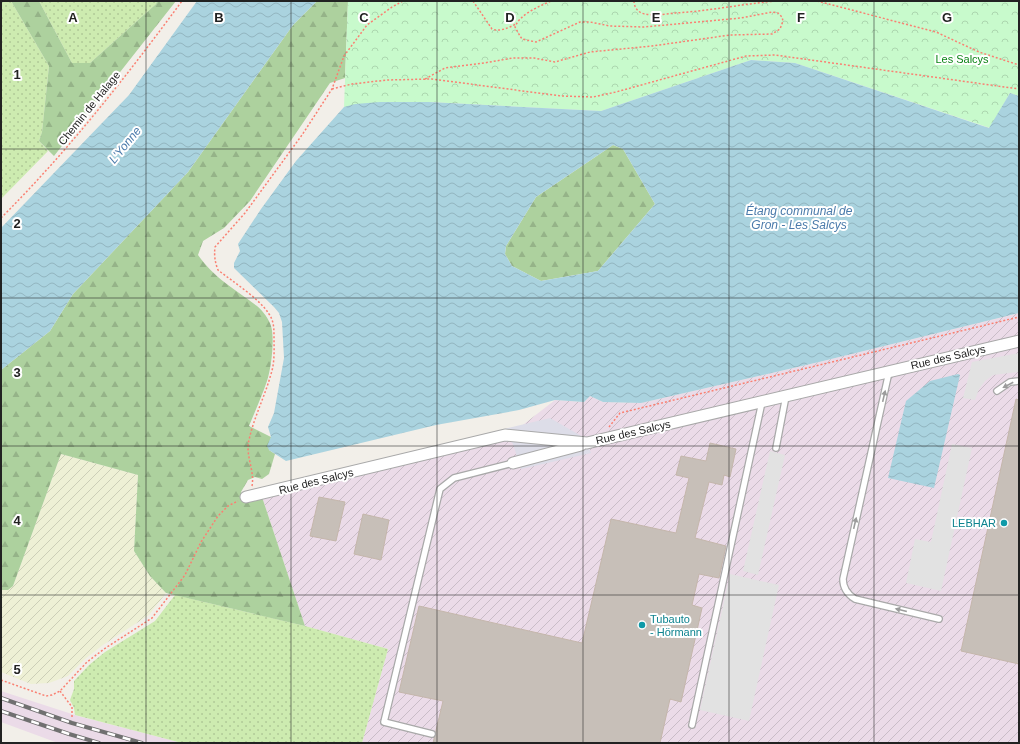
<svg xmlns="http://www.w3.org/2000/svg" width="1020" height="744" font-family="Helvetica,sans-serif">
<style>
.industrial{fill:url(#industrial-furrows)}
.railway{fill:#ebdbe8}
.farmland{fill:url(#farmland-furrows)}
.grass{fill:url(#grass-dots)}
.forest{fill:url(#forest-firs)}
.park{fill:url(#park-crowns)}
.parking{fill:#e2e2e2}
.plaza{fill:#dddde8}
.water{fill:url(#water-waves);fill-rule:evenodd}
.building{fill:#c7bfb8;stroke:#c4b6ab}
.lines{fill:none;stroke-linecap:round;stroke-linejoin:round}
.lane-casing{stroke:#a9a9a9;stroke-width:8}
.street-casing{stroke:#a9a9a9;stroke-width:13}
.path{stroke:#fa8072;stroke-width:1.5;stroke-dasharray:2 2;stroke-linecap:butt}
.lane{stroke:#fff;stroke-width:5.5}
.street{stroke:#fff;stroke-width:11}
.rail-casing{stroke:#707070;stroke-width:4}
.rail{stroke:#fff;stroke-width:2.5;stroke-dasharray:8;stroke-linecap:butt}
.oneway{fill:#9c9c9c}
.grid{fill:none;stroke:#222;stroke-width:1;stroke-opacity:0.55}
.culture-dot{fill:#0f9aa8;stroke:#fff;stroke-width:1.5}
.labels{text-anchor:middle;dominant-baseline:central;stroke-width:4;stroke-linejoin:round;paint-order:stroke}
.park-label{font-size:11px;fill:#0c8416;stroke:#fff}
.street-label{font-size:11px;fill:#222;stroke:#fff}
.culture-label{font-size:11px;fill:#0d838f;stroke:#fff;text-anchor:end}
.water-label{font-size:12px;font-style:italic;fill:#4a7aab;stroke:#fff}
.grid-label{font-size:13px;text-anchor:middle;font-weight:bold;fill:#222;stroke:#fff;stroke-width:4;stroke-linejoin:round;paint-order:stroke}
</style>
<defs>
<pattern id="industrial-furrows" width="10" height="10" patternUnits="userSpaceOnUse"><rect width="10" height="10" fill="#ebdbe8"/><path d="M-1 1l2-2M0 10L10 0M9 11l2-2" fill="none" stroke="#c9bcc7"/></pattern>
<pattern id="farmland-furrows" width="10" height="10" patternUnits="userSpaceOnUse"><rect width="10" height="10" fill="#eef0d5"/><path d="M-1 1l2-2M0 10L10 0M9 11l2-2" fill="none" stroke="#ccceb7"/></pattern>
<pattern id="grass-dots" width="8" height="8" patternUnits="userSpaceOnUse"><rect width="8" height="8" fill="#cdebb0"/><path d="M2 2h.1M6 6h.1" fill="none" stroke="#b0c997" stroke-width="1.8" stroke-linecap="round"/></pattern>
<pattern id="forest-firs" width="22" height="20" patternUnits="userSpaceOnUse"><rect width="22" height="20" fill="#add19e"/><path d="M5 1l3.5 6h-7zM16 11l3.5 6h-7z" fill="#95b388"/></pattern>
<pattern id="park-crowns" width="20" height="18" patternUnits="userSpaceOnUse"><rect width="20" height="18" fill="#c8facc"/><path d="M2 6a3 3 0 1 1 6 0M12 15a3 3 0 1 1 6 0" fill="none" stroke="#acd6af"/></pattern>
<pattern id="water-waves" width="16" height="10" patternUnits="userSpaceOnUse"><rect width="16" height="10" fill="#aad3df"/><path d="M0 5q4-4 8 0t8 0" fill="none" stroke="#92b5bf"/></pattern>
</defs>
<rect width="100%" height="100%" fill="#f2efe9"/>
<polygon class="industrial" points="1019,313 1019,743 362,743 388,649 305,626 262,497 506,438 555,400 584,402 590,396 603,402 641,403 819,362"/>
<polygon class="railway" points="1,691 78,716 182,743 58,743 1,722"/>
<polygon class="farmland" points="61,454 138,475 134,551 150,576 166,593 149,615 103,645 85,659 68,676 49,683 31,684 1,672 1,589 13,586"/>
<g class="grass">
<polygon points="1,1 11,1 49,66 42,132 39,141 48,151 1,199"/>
<polygon points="39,1 157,1 156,4 90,63 72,63"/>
<polygon points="175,595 305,626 388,649 362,743 182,743 75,715 74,708 70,700 74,689 74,681 89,665 105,652 155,621"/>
</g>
<g class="forest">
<polygon points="11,1 39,1 72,63 90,63 156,4 157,1 176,1 54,156 39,141 42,132 49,66"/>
<path d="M317 1H348L345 78 330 83 250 201 224 228 203 241 198 255C215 279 235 289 257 306 263 311 269 319 271 326 275 339 271 369 267 381 262 396 255 411 249 426L271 437 269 450 275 454 269 474 262 479 255 477 248 480 241 492 243 496 262 497 305 626 166 593 150 576 134 551 138 475 61 454 13 586 8 590H2L1 370 50 331 73 294 188 172 293 25Z"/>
<polygon points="613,145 623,149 655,204 598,271 541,281 512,266 505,254 506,246 536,197"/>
</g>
<polygon class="park" points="348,1 1019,1 1019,96 1010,93 990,128 795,63 751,60 601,111 429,102 344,107"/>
<g class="parking">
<polygon points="1019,353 1019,372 993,375 985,381 979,389 975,400 963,398 972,362"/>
<polygon points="952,444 972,448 941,591 906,583 915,539 931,542"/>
<polygon points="770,451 785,455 758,575 743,571"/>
<polygon points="730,574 779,585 749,721 700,710"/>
</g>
<polygon class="plaza" points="550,418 583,437 587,443 591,453 521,469 513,444 505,435 504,429"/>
<g class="water">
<polygon points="197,1 317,1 293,25 188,172 73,294 50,331 1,370 1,228 129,95"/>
<path d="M751 60 795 63 989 128 1010 93 1019 96V313L819 362 641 403 603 402 590 396 584 402 555 400 519 410 436 425 286 461 269 450 267 446 271 437 268 427 274 413 284 358 282 322 279 313 274 307 234 268V263L240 251 238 244 261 209 296 161 344 107 355 104 380 102H429L601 111ZM613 145 623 149 655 204 598 271 541 281 512 266 505 254 506 246 536 197Z"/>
<polygon points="958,374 960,375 934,488 888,478 906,401 930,381"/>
</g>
<g class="building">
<polygon points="1016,399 1019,400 1019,664 961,651"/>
<polygon points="710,443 736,449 730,477 724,475 722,485 709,482 695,538 726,546 719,578 699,574 692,605 702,608 681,702 670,699 660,743 433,743 443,701 399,692 419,606 582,643 611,519 676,533 689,478 676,475 681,456 706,461"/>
<polygon points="319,497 345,502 336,541 310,536"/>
<polygon points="363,514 389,520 381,560 354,554"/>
</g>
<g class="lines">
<g class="lane-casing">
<g id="lane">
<path d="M889 372 843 579C843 588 847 594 855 599L939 619"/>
<polyline points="997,391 1010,382 1019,381"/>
<polyline points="776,448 786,396"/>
<polyline points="692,725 762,402"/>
<polyline points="432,734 384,722 440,489 454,478 513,463"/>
</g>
</g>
<g class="street-casing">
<g id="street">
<polyline points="513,463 581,445"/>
<polyline points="246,497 505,435 587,443 1019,341"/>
</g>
</g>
<g class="path">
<path d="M473 1 492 29C500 32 508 28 516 24"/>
<path d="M634 1C634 7 638 13 645 14 654 16 666 14 675 13 709 11 742 4 776 1"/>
<polyline points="817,1 936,32 979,52 1019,65"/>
<path d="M425 79 445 68 484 63 513 58H534L555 62 590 52 652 46 730 35 772 34 780 29 783 21 782 17 778 13 772 12 741 18 644 27 610 26 590 22H580L536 42 522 39 520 36 515 27C520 14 538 7 551 1"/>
<polyline points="332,89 352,84 387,80 432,79 561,96 593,97 616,92 746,56 775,55 1019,89"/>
<path d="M1 218C68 151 126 77 182 1"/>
<polyline points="609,427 620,413 1019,317"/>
<path d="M252 486C255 471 245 455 249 440 254 417 265 396 271 374 275 362 274 349 274 337 274 329 274 321 269 314 259 298 233 282 218 270 215 262 214 256 215 247L245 213 302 135 332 89 344 56 367 25 392 7 403 1"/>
<polyline points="1,680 46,696 52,695 60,691 87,662 104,649 152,618 185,575 201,542 218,516 228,506 238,501"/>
<polyline points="60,691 72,707 72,718"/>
</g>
<use href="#lane" class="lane"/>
<use href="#street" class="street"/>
<g class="rail-casing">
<g id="rail">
<polyline points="1,698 72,723 142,743"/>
<polyline points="1,711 69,734 99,743"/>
</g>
</g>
<use href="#rail" class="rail"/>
</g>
<defs><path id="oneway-solid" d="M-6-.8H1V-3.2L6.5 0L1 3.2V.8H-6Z"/></defs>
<g class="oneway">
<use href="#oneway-solid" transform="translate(1008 385) rotate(152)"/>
<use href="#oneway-solid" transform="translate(884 396) rotate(-77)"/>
<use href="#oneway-solid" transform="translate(855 523) rotate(-77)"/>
<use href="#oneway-solid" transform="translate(901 610) rotate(-166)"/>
</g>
<path class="grid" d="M146 1V743M291 1V743M437 1V743M583 1V743M729 1V743M874 1V743M1 149H1019M1 298H1019M1 446H1019M1 595H1019"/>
<g class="culture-dot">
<circle cx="1004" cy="523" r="4"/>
<circle cx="642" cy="625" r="4"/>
</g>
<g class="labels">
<g class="park-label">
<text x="962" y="59">Les Salcys</text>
</g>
<g class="street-label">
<text transform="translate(89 108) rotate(-51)">Chemin de Halage</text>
<text transform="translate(948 357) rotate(-13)">Rue des Salcys</text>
<text transform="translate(633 432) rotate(-13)">Rue des Salcys</text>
<text transform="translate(316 481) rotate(-14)">Rue des Salcys</text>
</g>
<g class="culture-label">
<text x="996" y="523">LEBHAR</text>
<text x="650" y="619" text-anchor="start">Tubauto<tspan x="650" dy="13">- Hörmann</tspan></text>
</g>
<g class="water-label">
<text transform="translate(125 145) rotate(-51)">L'Yonne</text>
<text x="799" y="211">Étang communal de<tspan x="799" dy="14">Gron - Les Salcys</tspan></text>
</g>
</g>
<g class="grid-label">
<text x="73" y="22">A</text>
<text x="219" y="22">B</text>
<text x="364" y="22">C</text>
<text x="510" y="22">D</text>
<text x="656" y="22">E</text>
<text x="801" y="22">F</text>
<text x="947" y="22">G</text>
<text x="17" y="79">1</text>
<text x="17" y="228">2</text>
<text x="17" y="377">3</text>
<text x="17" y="525">4</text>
<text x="17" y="674">5</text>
</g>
<rect width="1020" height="744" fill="none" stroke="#222222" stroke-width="4"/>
</svg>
